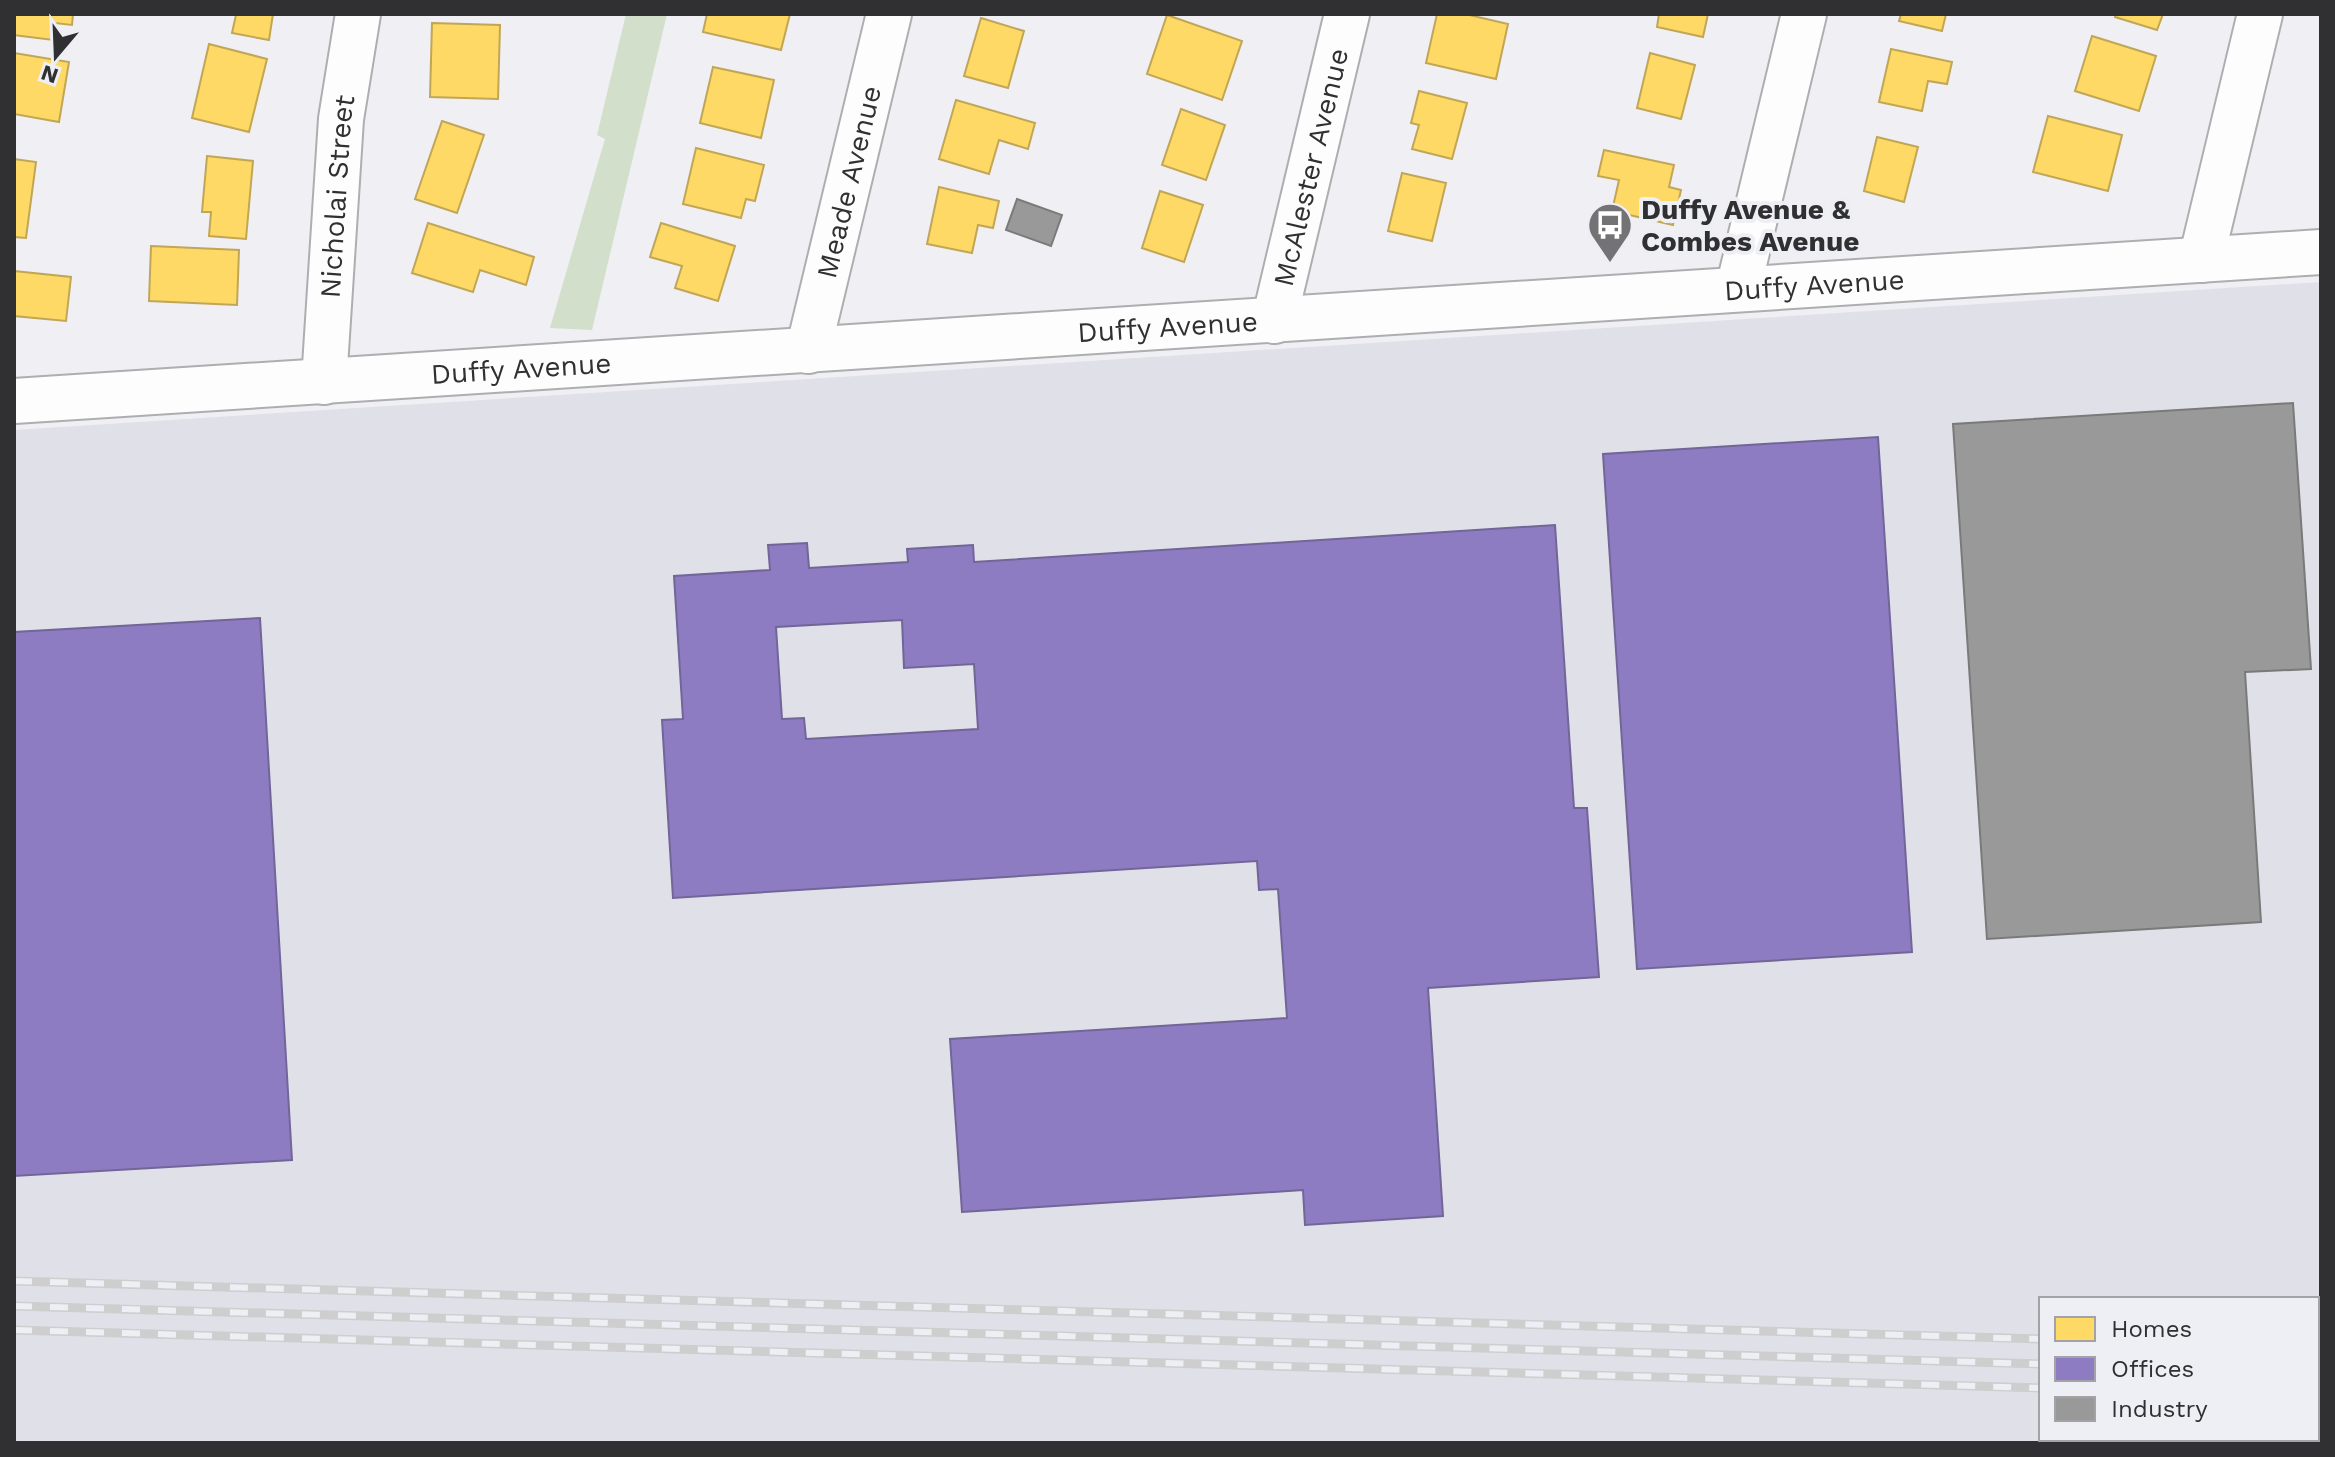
<svg xmlns="http://www.w3.org/2000/svg" width="2335" height="1457" font-family="'Work Sans',sans-serif">
<style>
.built{fill:#e0e0e9;fill-rule:evenodd}
.green{fill:#d2dfcb}
.homes{fill:#ffd966;stroke:#c1a656;stroke-width:2}
.offices{fill:#8e7cc3;stroke:#726598;stroke-width:2;fill-rule:evenodd}
.industry{fill:#999;stroke:#7a7a7a;stroke-width:2}
.lines{fill:none;stroke-linecap:round;stroke-linejoin:round}
.minor-casing{stroke:#aeaeb1;stroke-width:48}
.tertiary-casing{stroke:#aeaeb1;stroke-width:48}
.minor{stroke:#fdfdfd;stroke-width:44}
.tertiary{stroke:#fdfdfd;stroke-width:44}
.rail-casing{stroke:#cececf;stroke-width:9}
.rail{stroke:#eeeef5;stroke-width:6;stroke-dasharray:18;stroke-linecap:butt}
.labels{text-anchor:middle;dominant-baseline:central;stroke-width:8;stroke-linejoin:round;paint-order:stroke}
.street-label{font-size:28px;fill:#303032;stroke:#eeeef5}
.poi-label{font-size:28px;font-weight:bold;fill:#303032;stroke:#eeeef5;text-anchor:start}
</style>
<rect width="100%" height="100%" fill="#efeff4"/>
<path class="built" d="M2321 282V1443H14V430ZM2041 1299H2317V1439H2041Z"/>
<polygon class="green" points="626,14 667,14 592,330 550,328 605,139 597,135"/>
<g class="homes">
<polygon points="14,14 73,14 72,25 55,23 53,40 14,35"/>
<polygon points="229,14 273,14 269,40 232,33 236,15"/>
<polygon points="707,14 790,14 781,50 703,32"/>
<polygon points="1437,14 1465,14 1508,24 1496,79 1426,63"/>
<polygon points="1659,14 1708,14 1703,37 1657,27"/>
<polygon points="1901,14 1946,14 1942,31 1899,21"/>
<polygon points="2116,14 2163,14 2157,30 2115,17"/>
<polygon points="1167,15 1242,41 1222,100 1147,74"/>
<polygon points="981,18 1024,31 1008,88 964,76"/>
<polygon points="432,23 500,25 498,99 430,97"/>
<polygon points="2092,36 2156,56 2139,111 2075,91"/>
<polygon points="209,44 267,59 249,132 192,118"/>
<polygon points="1891,49 1952,62 1947,84 1928,81 1922,111 1879,102"/>
<polygon points="14,53 69,62 59,122 14,114"/>
<polygon points="1650,53 1695,65 1681,119 1637,108"/>
<polygon points="713,67 774,80 761,138 700,123"/>
<polygon points="1419,91 1467,103 1452,159 1412,149 1419,125 1411,123"/>
<polygon points="956,100 1035,123 1028,149 999,140 989,174 939,159"/>
<polygon points="1181,109 1225,125 1206,180 1162,165"/>
<polygon points="2048,116 2122,135 2108,191 2033,172"/>
<polygon points="442,121 484,135 457,213 415,199"/>
<polygon points="1877,137 1918,147 1904,202 1864,191"/>
<polygon points="696,148 764,165 755,201 746,199 741,218 683,204"/>
<polygon points="1604,150 1674,165 1669,187 1681,190 1673,225 1612,211 1619,180 1598,176"/>
<polygon points="207,156 253,161 246,239 209,236 211,212 202,212"/>
<polygon points="14,159 36,162 26,238 14,237"/>
<polygon points="1402,173 1446,183 1432,241 1388,231"/>
<polygon points="939,187 999,201 993,228 978,225 972,253 927,244"/>
<polygon points="1160,191 1203,205 1184,262 1142,248"/>
<polygon points="428,223 534,257 526,285 480,270 473,292 412,273"/>
<polygon points="661,223 735,246 718,301 675,288 682,266 650,257"/>
<polygon points="151,246 239,250 237,305 149,301"/>
<polygon points="14,271 71,277 66,321 14,316"/>
</g>
<g class="offices">
<polygon points="1878,437 1912,952 1637,969 1603,454"/>
<path d="M1555 525 1574 808H1587L1599 977 1428 988 1443 1216 1305 1225 1303 1190 962 1212 950 1039 1287 1018 1278 889 1259 890 1257 861 673 898 662 720 683 719 674 576 770 570 768 545 807 543 809 568 908 562 907 549 973 545 974 562ZM902 620 904 668 974 664 978 729 806 739 804 718 782 719 776 627Z"/>
<polygon points="260,618 292,1160 14,1176 14,632"/>
</g>
<g class="industry">
<polygon points="1017,199 1062,215 1051,246 1006,230"/>
<polygon points="2293,403 2311,669 2245,672 2261,922 1987,939 1953,424"/>
</g>
<g class="lines">
<g class="minor-casing">
<g id="minor">
<polyline points="2201,260 2260,14"/>
<polyline points="1738,289 1804,14"/>
<path id="s1" d="M1274 321 1347 14"/>
<path id="s2" d="M808 351 889 14"/>
<path id="s3" d="M324 382 341 119 358 14"/>
</g>
</g>
<g class="tertiary-casing">
<g id="tertiary">
<path id="s4" d="M14 401 2321 252"/>
</g>
</g>
<use href="#minor" class="minor"/>
<use href="#tertiary" class="tertiary"/>
<g class="rail-casing">
<g id="rail">
<polyline points="14,1281 2041,1339"/>
<polyline points="14,1306 2041,1364"/>
<polyline points="14,1330 2041,1388"/>
<polyline points="2317,1347 2321,1347"/>
<polyline points="2317,1372 2321,1372"/>
<polyline points="2317,1396 2321,1396"/>
</g>
</g>
<use href="#rail" class="rail"/>
</g>
<defs>
<g id="bus-pin" transform="scale(2.3)"><path d="M0 17L-7.5 6A9.5 9.5 0 1 1 7.5 6Z" fill="#737376" stroke="#eeeef5"/><path d="M-5-6H5V4H4V6H2V4H-2V6H-4V4H-5ZM-3.5-4V0h7V-4ZM-3.5 1.2v1.5H-2V1.2ZM2 1.2v1.5H3.5V1.2Z" fill="#fff"/></g>
</defs>
<g fill-rule="evenodd">
<use href="#bus-pin" x="1610" y="225"/>
</g>
<g class="labels">
<g class="street-label">
<text stroke="none"><textPath href="#s1" startOffset="158">McAlester Avenue</textPath></text>
<text stroke="none"><textPath href="#s2" startOffset="174">Meade Avenue</textPath></text>
<text stroke="none"><textPath href="#s3" startOffset="186">Nicholai Street</textPath></text>
<text stroke="none"><textPath href="#s4" startOffset="1804">Duffy Avenue</textPath></text>
<text stroke="none"><textPath href="#s4" startOffset="1156">Duffy Avenue</textPath></text>
<text stroke="none"><textPath href="#s4" startOffset="508">Duffy Avenue</textPath></text>
</g>
<g class="poi-label">
<text x="1641" y="209">Duffy Avenue &amp;<tspan x="1641" dy="32">Combes Avenue</tspan></text>
</g>
</g>
<rect width="2335" height="1457" fill="none" stroke="#303032" stroke-width="32"/>
<rect x="2039" y="1297" width="280" height="144" fill="#eeeef5" stroke="#a2a2a7" stroke-width="2"/>
<rect x="2055" y="1317" width="40" height="24" fill="#ffd966" stroke="#a2a2a7" stroke-width="2"/>
<text x="2111" y="1337" font-size="24" fill="#303032">Homes</text>
<rect x="2055" y="1357" width="40" height="24" fill="#8e7cc3" stroke="#a2a2a7" stroke-width="2"/>
<text x="2111" y="1377" font-size="24" fill="#303032">Offices</text>
<rect x="2055" y="1397" width="40" height="24" fill="#999999" stroke="#a2a2a7" stroke-width="2"/>
<text x="2111" y="1417" font-size="24" fill="#303032">Industry</text>
<g transform="translate(56 56) rotate(199)" stroke="#eeeef5" stroke-width="6" paint-order="stroke">
<path d="M0-6L14 30L0 20L-14 30Z" fill="#303032"/>
<text y="-12" font-size="22" font-weight="bold" text-anchor="middle" fill="#303032">N</text>
</g>
</svg>
